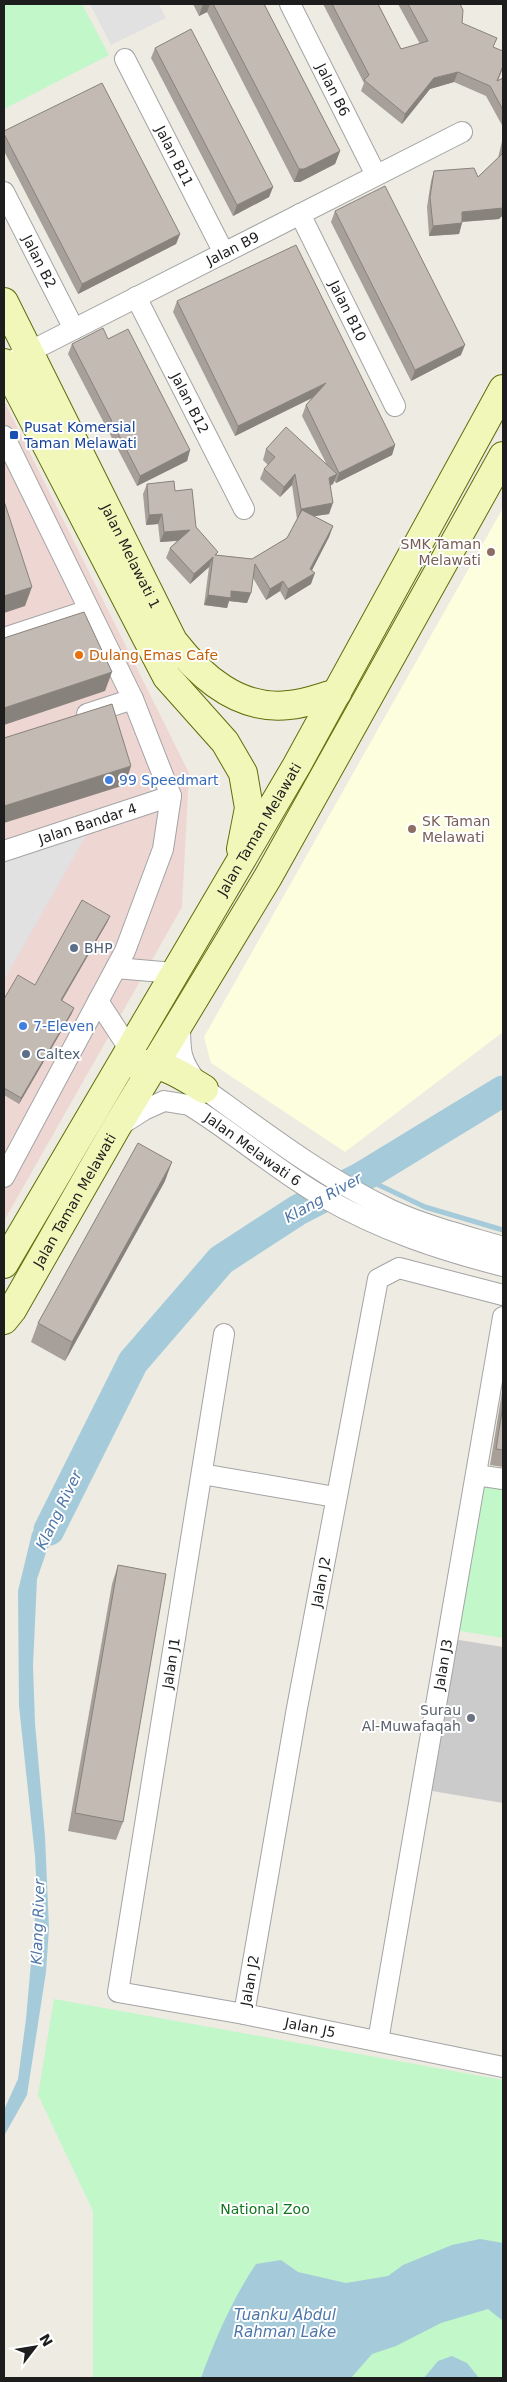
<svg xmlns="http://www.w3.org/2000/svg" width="507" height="2382" font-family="'DejaVu Sans',sans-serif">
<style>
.commercial{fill:#eed6d3}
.education{fill:#fcfedd}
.religious{fill:#cbcbcb}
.park{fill:#c1f7c9}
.parking{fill:#e1e1e1}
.water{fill:#a5cbda}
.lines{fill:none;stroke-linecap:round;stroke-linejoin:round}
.stream{stroke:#a5cbda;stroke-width:5}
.river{stroke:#a5cbda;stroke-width:31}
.street-casing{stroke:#a4a4a4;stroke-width:22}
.secondary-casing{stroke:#5e6f09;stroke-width:30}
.street{stroke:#fff;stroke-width:20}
.secondary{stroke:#f0f7b9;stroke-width:28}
.wall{fill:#a7a09a}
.shaded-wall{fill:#88827d}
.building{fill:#c2bab3;stroke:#88827d}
.transit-dot{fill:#1a4fb4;stroke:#fff;stroke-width:2}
.education-dot{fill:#8d6e63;stroke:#fff;stroke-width:2}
.food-dot{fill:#e8710a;stroke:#fff;stroke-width:2}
.shop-dot{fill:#3f7fe0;stroke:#fff;stroke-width:2}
.service-dot{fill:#5c6f8a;stroke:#fff;stroke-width:2}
.worship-dot{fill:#6b7280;stroke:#fff;stroke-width:2}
.labels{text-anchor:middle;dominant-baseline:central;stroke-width:4;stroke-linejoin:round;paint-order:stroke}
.street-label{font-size:14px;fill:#1d1d1d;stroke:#fff}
.transit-label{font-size:14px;fill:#164399;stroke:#fff;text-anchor:start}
.education-label{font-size:14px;fill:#785e54;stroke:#fff;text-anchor:end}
.food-label{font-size:14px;fill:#c56008;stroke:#fff;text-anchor:start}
.shop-label{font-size:14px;fill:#366cbe;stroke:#fff;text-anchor:start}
.service-label{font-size:14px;fill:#4e5e75;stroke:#fff;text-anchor:start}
.worship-label{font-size:14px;fill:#5b616d;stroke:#fff;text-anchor:end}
.park-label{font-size:14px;fill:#10771e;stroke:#fff}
.water-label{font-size:15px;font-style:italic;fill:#4e76a9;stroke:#fff}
</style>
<rect width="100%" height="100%" fill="#eeebe3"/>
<polygon class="commercial" points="4,401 189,773 182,907 4,1221"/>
<polygon class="education" points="503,508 503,1032 345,1152 211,1063 204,1037"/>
<polygon class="religious" points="453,1639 503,1647 503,1803 426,1790"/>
<g class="park">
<polygon points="4,4 82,4 109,55 4,109"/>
<polygon points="479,1483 503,1487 503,1638 455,1630"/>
<polygon points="54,1999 503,2080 503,2378 93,2378 93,2211 38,2095"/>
</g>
<g class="parking">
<polygon points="90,4 159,4 166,18 111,45"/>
<polygon points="92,825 4,980 4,855"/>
</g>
<g class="water">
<polygon points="61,1490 73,1493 65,1516 47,1550 37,1579 33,1666 35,1723 45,1837 49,1928 46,1972 27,2095 4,2136 4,2110 18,2079 26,2019 37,1894 35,1856 19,1706 18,1591 32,1533"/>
<path d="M480 2239 503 2243V2321L488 2309 441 2323 396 2346 372 2354 351 2378H201C215 2339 233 2298 256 2264L281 2260 298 2272 346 2283 388 2276 403 2265 452 2245Z"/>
<polygon points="452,2356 467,2363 479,2378 424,2378 438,2361"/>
</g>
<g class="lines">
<polyline class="stream" points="362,1177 425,1207 503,1230"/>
<polyline class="river" points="49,1530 133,1362 221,1260 298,1210 362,1177 503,1091"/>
<g class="street-casing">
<g id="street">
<path id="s1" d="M290 4 376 175"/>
<path id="s2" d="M125 59 224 253"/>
<path id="s3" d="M4 192 74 329"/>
<path id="s4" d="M300 214 395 406"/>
<path id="s5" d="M136 297 244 509"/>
<path id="s6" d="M17 358 462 132"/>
<polyline points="4,436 133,699 171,796 163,849 125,951 4,1177"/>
<polyline points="4,638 89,610"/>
<polyline points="87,714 133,699"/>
<path id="s7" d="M4 851 171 796"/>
<polyline points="116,968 174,973"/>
<polyline points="98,1001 130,1050"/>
<path d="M180 1023C180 1053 180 1061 199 1085 260 1129 322 1177 391 1210 426 1226 466 1236 503 1247"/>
<path id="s8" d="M122 1124 144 1110 164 1101 189 1105C235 1133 276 1170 323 1197 380 1230 440 1250 503 1266"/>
<path id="s9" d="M224 1334 118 1992 244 2014 503 2067"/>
<polyline points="202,1474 335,1497"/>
<polyline points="476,1475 503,1479"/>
<path id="s10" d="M244 2014 297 1708 378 1279 399 1268 503 1295"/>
<path id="s11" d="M378 2041 503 1317"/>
</g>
</g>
<g class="secondary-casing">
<g id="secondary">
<path id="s12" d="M4 302 173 641C201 677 239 711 289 705 305 704 322 697 337 693"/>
<polyline points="4,363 167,677 225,742 243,773 249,808 241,849"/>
<path d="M137 1065C161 1060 184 1077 204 1089"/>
<path id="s13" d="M4 1264 297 765 503 389"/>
<path id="s14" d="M4 1320 12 1310 116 1128 268 877 503 456"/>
</g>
</g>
<use href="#street" class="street"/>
<use href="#secondary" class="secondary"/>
</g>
<g class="wall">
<polygon points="193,4 264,4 340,151 335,164 300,182 294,182 207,12 199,16"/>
<polygon points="323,4 378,4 401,49 420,44 398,4 460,4 462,23 493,47 503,68 498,81 503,78 503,127 486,96 454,82 430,89 402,124 361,91 364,83"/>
<polygon points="155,48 273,187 269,197 233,216 151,58"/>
<polygon points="4,131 180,234 176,244 78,294 4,151"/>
<polygon points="503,137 503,215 499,219 462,222 459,234 429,236 427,207 431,181 434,171 478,177 498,158"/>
<polygon points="335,211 461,355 411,381 331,222"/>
<polygon points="177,301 395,445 392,455 336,483 334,481 333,484 330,486 329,514 314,516 333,526 329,537 312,570 311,584 285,600 280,591 266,600 253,578 247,603 229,601 227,608 204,605 209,567 190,584 166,558 170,548 177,541 160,542 158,524 146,525 143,494 147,484 175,491 196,527 217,555 252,559 287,538 297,519 292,485 280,497 260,479 264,469 268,465 263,460 266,449 326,463 302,416 306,405 312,398 235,436 173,312"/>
<polygon points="108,339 190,450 187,461 137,486 68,354 72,344"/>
<polygon points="108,921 62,1001 72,1013 19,1104 4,1095 4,999 35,985"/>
<polygon points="165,1181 65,1361 31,1342 38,1323"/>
<polygon points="503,1386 503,1467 490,1465"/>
<polygon points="118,1565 123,1822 116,1840 68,1831 112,1584"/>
</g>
<g class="shaded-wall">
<polygon points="203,4 210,4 207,12 199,16"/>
<polygon points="458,72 454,82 430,89 402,124 405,114 434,78"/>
<polygon points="340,151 335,164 300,182 294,182 299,169"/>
<polygon points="273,187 269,197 233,216 237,205"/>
<polygon points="503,208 503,215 499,219 458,222 462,212"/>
<polygon points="462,223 459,234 429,236 433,226"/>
<polygon points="180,234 176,244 78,294 82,284"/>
<polygon points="465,345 461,355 411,381 415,370"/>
<polygon points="326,383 322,393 235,436 238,426"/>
<polygon points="395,445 392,455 336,483 339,473"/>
<polygon points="190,450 187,461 137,486 140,476"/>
<polygon points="295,474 292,485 280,497 284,487"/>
<polygon points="337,474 333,484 325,488 329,478"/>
<polygon points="333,503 329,514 297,519 301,509"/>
<polygon points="162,514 158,524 146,525 149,515"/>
<polygon points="333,526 329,537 308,578 315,573 311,584 285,600 288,589 310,569"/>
<polygon points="190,530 186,540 160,542 164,532"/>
<polygon points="213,557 209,567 190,584 194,574"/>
<polygon points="283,581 280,591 266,600 270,589"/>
<polygon points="32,587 25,606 4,613 4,596"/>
<polygon points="231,591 251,593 247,603 229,601 227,608 204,605 208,595"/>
<polygon points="112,672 105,691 4,725 4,708"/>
<polygon points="131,766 125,785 4,823 4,806"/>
<polygon points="110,916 108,921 59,1005 61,1000"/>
<polygon points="74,1008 72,1013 19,1104 21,1098"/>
<polygon points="172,1162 165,1181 65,1361 72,1342"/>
</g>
<g class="building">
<polygon points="213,4 264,4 340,151 304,169 299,169"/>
<polygon points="332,4 378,4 401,49 428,41 408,4 460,4 463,10 462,23 497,38 493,47 503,51 503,66 497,81 503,78 503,110 490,86 458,72 434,78 405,114 364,80 369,75"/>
<polygon points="191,29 273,187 237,205 155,48"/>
<polygon points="102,83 180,234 82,284 4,134 4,131"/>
<polygon points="503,153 503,208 462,212 462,223 433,226 430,197 434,171 474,168 478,177"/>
<polygon points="385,186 465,345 415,370 335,211"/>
<polygon points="296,245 395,445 339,473 306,405 326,383 238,426 177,301"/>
<polygon points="103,328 108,339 128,329 190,450 140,476 72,344"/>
<polygon points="286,427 337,474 329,478 333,503 301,509 295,474 284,487 264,469 275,457 266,449"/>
<polygon points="174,481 175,491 192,489 196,527 218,552 215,555 252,559 287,538 302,510 333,526 310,569 315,573 288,589 283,581 270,589 255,564 251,593 231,591 231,598 208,595 213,557 194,574 170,548 190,530 164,532 162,514 149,515 147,484"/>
<polygon points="4,501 32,587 4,596"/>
<polygon points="84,612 112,672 4,708 4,638"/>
<polygon points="112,704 131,766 4,806 4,738"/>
<polygon points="82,900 110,916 61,1000 74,1008 21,1098 4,1088 4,999 18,975 35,985"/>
<polygon points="138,1143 172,1162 72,1342 38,1323"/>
<polygon points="503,1405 503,1450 496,1449"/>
<polygon points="118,1565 166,1574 123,1822 75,1813"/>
</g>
<rect class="transit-dot" x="9" y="430" width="10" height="10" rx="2.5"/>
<g class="education-dot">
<circle cx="491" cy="552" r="5"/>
<circle cx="412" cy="829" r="5"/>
</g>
<circle class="food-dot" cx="79" cy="655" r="5"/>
<g class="shop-dot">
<circle cx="109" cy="780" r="5"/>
<circle cx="23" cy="1026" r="5"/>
</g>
<g class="service-dot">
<circle cx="74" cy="948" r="5"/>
<circle cx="26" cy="1054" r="5"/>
</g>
<circle class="worship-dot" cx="471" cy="1718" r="5"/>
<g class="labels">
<g class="street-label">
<text stroke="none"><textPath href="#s1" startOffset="96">Jalan B6</textPath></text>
<text stroke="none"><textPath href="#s2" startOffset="109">Jalan B11</textPath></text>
<text stroke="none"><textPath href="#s6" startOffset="242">Jalan B9</textPath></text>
<text stroke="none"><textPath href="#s3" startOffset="78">Jalan B2</textPath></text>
<text stroke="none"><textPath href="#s4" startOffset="108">Jalan B10</textPath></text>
<text stroke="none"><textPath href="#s5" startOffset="119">Jalan B12</textPath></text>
<text stroke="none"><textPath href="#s12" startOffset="284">Jalan Melawati 1</textPath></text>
<text stroke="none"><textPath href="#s7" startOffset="88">Jalan Bandar 4</textPath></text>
<text stroke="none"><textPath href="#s13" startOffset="504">Jalan Taman Melawati</textPath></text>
<text stroke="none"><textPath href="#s8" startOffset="151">Jalan Melawati 6</textPath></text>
<text stroke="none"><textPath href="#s14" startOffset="139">Jalan Taman Melawati</textPath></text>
<text stroke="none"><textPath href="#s10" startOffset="439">Jalan J2</textPath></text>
<text transform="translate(171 1663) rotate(-81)">Jalan J1</text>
<text stroke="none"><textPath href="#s11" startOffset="382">Jalan J3</textPath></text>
<text stroke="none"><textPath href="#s10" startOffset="34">Jalan J2</textPath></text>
<text stroke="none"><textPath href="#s9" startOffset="862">Jalan J5</textPath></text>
</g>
<g class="transit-label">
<text x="24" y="427">Pusat Komersial<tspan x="24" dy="16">Taman Melawati</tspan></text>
</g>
<g class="education-label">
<text x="481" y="544">SMK Taman<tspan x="481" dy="16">Melawati</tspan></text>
<text x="422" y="821" text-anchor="start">SK Taman<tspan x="422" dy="16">Melawati</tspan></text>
</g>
<g class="food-label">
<text x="89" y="655">Dulang Emas Cafe</text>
</g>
<g class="shop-label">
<text x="119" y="780">99 Speedmart</text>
<text x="33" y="1026">7-Eleven</text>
</g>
<g class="service-label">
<text x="84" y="948">BHP</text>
<text x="36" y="1054">Caltex</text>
</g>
<g class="worship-label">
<text x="461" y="1710">Surau<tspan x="461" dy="16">Al-Muwafaqah</tspan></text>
</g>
<g class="park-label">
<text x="265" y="2209">National Zoo</text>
</g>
<g class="water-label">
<text transform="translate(323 1198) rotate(-29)">Klang River</text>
<text transform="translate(59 1510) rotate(-64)">Klang River</text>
<text transform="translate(38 1922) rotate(-88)">Klang River</text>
<text x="285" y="2315">Tuanku Abdul<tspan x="285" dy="17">Rahman Lake</tspan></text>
</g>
</g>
<rect width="507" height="2382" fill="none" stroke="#1d1d1d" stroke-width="10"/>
<g transform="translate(35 2347) rotate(59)" stroke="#ffffff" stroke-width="4" paint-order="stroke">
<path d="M0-4L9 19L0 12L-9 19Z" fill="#1d1d1d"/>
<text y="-8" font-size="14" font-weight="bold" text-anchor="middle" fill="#1d1d1d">N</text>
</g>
</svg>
